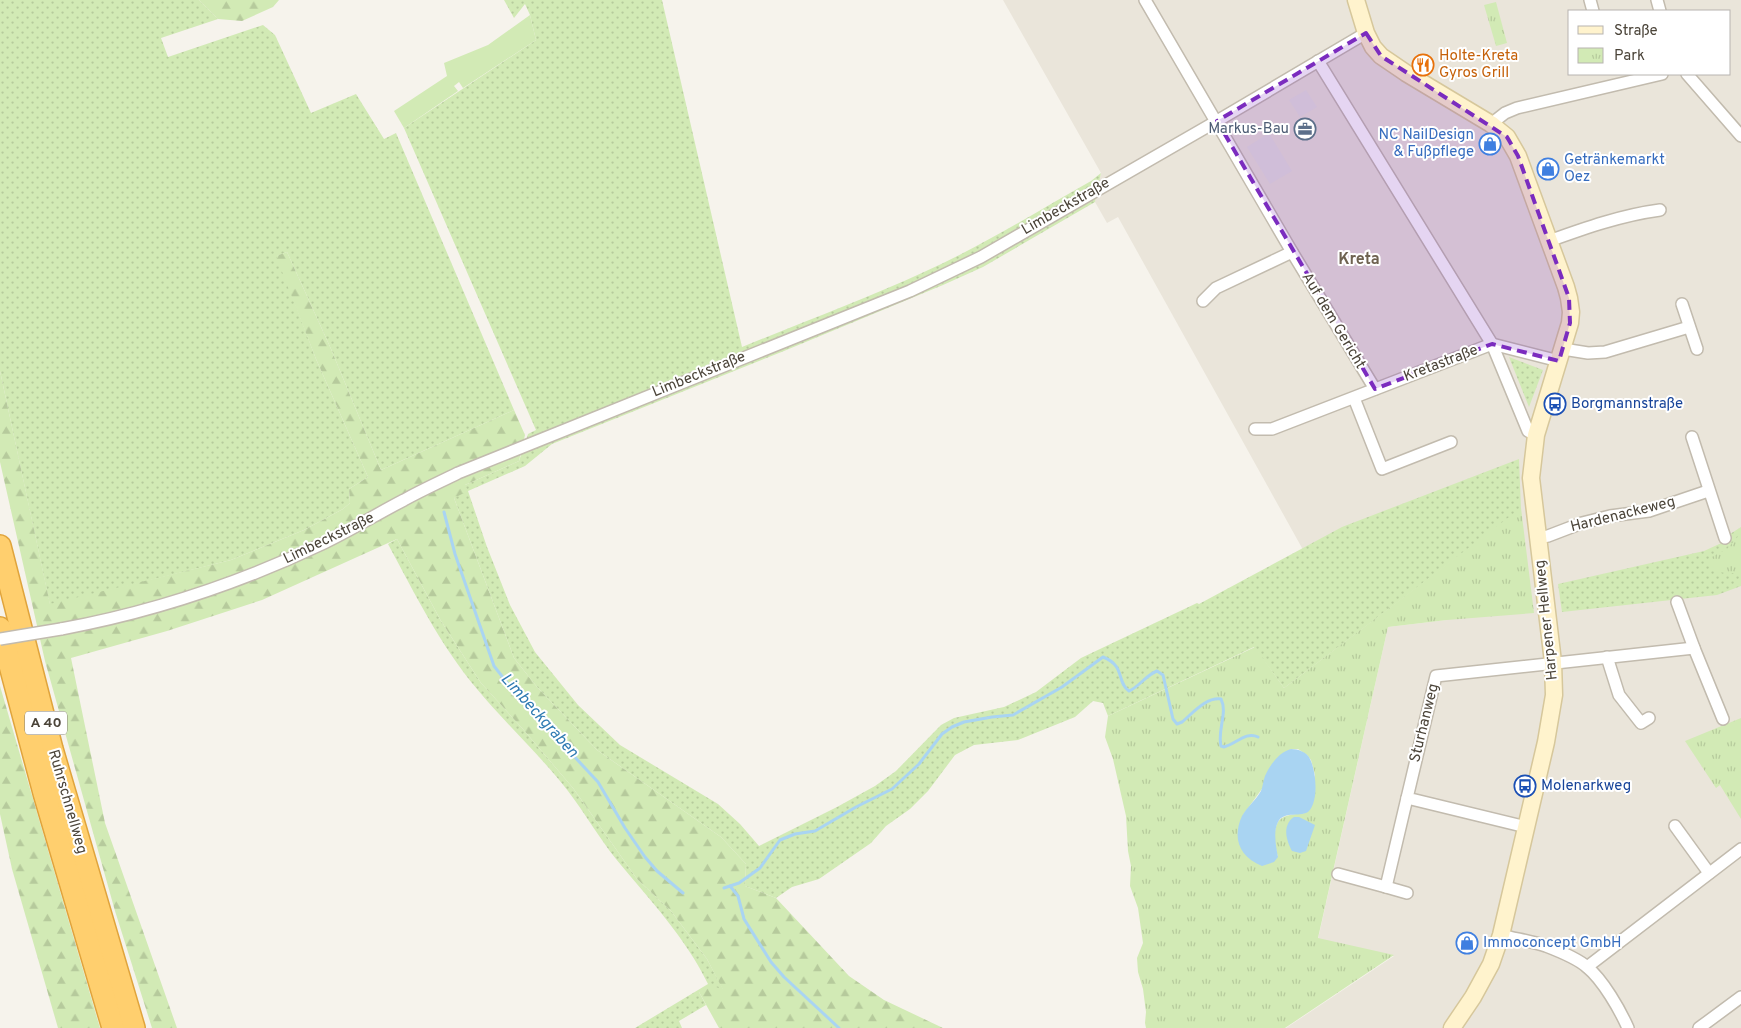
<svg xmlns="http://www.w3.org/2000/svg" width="1741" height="1028" font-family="Overpass,sans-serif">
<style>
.residential{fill:#eae5da;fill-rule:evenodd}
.grass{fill:url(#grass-dots)}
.forest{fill:url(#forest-firs)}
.park{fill:url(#park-tufts);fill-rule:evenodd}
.pitch{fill:#d2eab5}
.parking{fill:#e5e3e0}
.water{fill:#a9d4f2}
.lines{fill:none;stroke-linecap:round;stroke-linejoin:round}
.stream{stroke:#a9d4f2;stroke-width:3}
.street-casing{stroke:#c2bbae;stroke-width:14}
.secondary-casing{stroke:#d6c79b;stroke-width:19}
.highway-casing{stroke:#e0a43c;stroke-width:24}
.street{stroke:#fff;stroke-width:11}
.secondary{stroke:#fff3cd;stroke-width:16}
.highway{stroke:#ffcf6e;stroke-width:21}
.street-bridge-casing{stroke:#c2bbae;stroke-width:14;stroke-linecap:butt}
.street-bridge{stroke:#fff;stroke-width:11}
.marked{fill:#7b2cbf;fill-opacity:0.2;stroke:#7b2cbf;stroke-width:4;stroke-dasharray:10 6;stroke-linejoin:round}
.labels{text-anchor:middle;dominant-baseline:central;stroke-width:4;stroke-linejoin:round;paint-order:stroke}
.shield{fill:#fff;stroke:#817c74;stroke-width:1}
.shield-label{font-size:14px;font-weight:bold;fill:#4b4439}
.food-label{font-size:15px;fill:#c56008;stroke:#fff;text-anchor:start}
.service-label{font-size:15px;fill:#4e5e75;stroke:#fff;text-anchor:end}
.shop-label{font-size:15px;fill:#366cbe;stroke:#fff;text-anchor:start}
.street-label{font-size:15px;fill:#4b4439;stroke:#fff}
.transit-label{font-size:15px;fill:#164399;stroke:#fff;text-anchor:start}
.neighbourhood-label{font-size:16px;font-weight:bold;fill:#6e6250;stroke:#fff}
.water-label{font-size:16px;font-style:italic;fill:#2e7ab2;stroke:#fff}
</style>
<defs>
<pattern id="grass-dots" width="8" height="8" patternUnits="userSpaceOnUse" patternTransform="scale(1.25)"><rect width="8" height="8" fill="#d2eab5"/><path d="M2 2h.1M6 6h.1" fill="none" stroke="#b6ca9c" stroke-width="1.8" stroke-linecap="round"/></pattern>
<pattern id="forest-firs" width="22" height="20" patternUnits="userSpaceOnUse" patternTransform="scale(1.25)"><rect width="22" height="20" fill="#d2eab5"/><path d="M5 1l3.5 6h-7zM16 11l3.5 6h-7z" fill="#b6ca9c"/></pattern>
<pattern id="park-tufts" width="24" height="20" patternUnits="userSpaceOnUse" patternTransform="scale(1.25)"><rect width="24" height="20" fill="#d2eab5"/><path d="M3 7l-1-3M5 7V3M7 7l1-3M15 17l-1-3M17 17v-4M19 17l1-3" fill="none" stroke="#b6ca9c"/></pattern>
</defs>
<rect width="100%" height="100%" fill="#f6f3ec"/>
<path class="residential" d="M1003 0H1741V1028H1286L1394 956 1318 939 1388 627 1447 620 1520 509 1284 688 1302 548 1118 217 1107 223 1095 202 1101 173ZM1570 11H1730V74H1570Z"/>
<g class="grass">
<polygon points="0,0 199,0 218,19 161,38 168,57 263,25 275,35 311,113 356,94 384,139 396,133 514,410 381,470 331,349 287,252 277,256 316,359 368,477 349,489 350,503 343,509 304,530 231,560 50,605 0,371"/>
<path d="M504 0H662L742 347C803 322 865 299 924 272 982 246 1036 212 1091 181L1101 173 1095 202 983 267 943 285 784 351 552 444 525 466 468 491 487 547 510 605 535 652 578 705 620 745 718 804 740 824 759 846 837 807 875 786 896 771 941 725 954 718 1004 707 1036 692 1081 658 1197 603 1199 604 1342 527 1519 459 1521 509 1284 688 1254 647 1108 716 1103 703 1093 701 1075 717 1018 740 974 745 955 755 928 791 910 809 886 826 871 843 819 879 792 887 776 898 745 886 746 864 721 837 597 750 537 687 514 658 454 498 465 485 519 461 528 434 536 430 404 128 536 40 530 15 525 4 514 18Z"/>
<polygon points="1509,357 1543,370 1529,407"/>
<polygon points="1741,527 1741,586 1717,595 1562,612 1558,584 1704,551 1728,540 1727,536"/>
<path d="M397 539 441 621 481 683 522 728 573 788 637 879 671 911 707 959 724 991 699 992 706 1005 679 1021 682 1028H635L708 984C686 938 649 899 616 859 599 838 585 813 568 791 540 755 506 724 477 689 440 645 415 594 388 544Z"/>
</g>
<g class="forest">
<polygon points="199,0 279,0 273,7 242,21 218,19"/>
<polygon points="287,252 331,349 381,470 514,410 525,435 519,461 465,485 468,491 454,498 514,658 537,687 597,750 721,837 746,864 745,886 776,898 849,976 884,1000 943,1028 719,1028 699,992 709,984 723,990 707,959 671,911 637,879 573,788 522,728 481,683 441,621 397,539 262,600 167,631 71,658 105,823 177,1028 152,1028 115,911 45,661 0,462 0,371 50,604 231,560 304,530 343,509 350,503 349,489 368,477 316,359 276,256"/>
<polygon points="0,686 100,1028 58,1028 12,869 0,814"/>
</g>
<g class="park">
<polygon points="1496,2 1507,43 1496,46 1484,5"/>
<path d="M1521 508 1534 613 1447 620 1388 627 1318 938 1394 955 1285 1028H1146L1145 1023 1146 1012 1143 989 1138 972 1137 958 1143 943 1138 908 1130 886 1131 866 1128 851 1126 816 1113 759 1105 737 1108 716 1255 647 1284 688ZM1291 749H1298L1307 755 1311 760 1315 775 1305 813C1298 814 1288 814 1282 818 1271 825 1275 847 1278 857L1243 815Z"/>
<polygon points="1741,533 1741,573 1725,573 1710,570 1710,558 1727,549"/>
<polygon points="1741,718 1741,819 1720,785 1716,788 1685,741"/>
</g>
<polygon class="pitch" points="530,15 536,40 463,88 459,82 454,86 458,91 404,128 394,111 447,76 444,63 488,45"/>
<g class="parking">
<polygon points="1306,90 1317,107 1300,117 1289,100"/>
<polygon points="1269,133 1292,171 1270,184 1247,147"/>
</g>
<g class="water">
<path d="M1291 749C1298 749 1307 752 1310 759 1316 771 1319 800 1309 811 1302 818 1284 810 1278 822 1273 831 1276 847 1278 857L1274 862 1262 866C1239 857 1232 838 1242 816 1247 807 1256 800 1261 791 1263 786 1263 781 1265 776 1270 765 1279 752 1291 749Z"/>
<path d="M1294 817H1299L1315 825 1306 851 1300 853 1292 851C1286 840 1282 825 1294 817Z"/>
</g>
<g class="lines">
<g class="stream">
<polyline points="444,512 455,554 494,666 516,694 598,782 625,828 645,857 657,871 683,893"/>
<polyline points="730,886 738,896 744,919 771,962 784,977 839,1028"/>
<path d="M724 888 739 883 760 868 780 840 795 834 815 831 856 807 892 789 919 764 942 734 952 727 964 722 992 717 1013 715 1062 687 1103 657C1126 666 1116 682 1129 691 1139 687 1146 675 1157 671L1163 675 1173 719 1177 724 1182 722C1193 713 1206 697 1221 699 1228 713 1217 730 1221 746L1224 747C1236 744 1246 731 1258 737"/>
</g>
<g class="street-casing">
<g id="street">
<polyline points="1145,0 1292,252 1375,389"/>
<polyline points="1590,0 1593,11"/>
<polyline points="1657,0 1660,11"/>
<polyline points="1318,61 1492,344 1528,431 1536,435"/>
<polyline points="1687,74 1741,136"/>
<polyline points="1491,124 1505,113 1517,108 1662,74"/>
<path d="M1549 241C1585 228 1622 215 1660 210"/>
<polyline points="1203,301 1216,288 1292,252"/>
<polyline points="1682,304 1697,349"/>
<polyline points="1563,349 1588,353 1605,352 1689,327"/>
<polyline points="1354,398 1382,469 1451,442"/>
<polyline points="1255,429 1272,429 1492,344 1559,361"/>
<polyline points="1692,437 1725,538"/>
<polyline points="1538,538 1548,536 1582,523 1610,516 1649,511 1708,491"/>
<polyline points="1677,602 1694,648"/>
<path d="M61 629C153 612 238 584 324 543 351 530 377 514 404 500 422 490 440 482 458 473L910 291 981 257 1217 121 1366 33"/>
<polyline points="1607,657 1619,695 1641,723 1649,718"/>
<polyline points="1675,826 1709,873"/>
<polyline points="1526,827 1407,798 1436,676 1694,648 1723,719"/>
<polyline points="1338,874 1386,887 1407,798"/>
<polyline points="1386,887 1407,893"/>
<path d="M1501 935C1516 939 1531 941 1546 946 1559 951 1577 958 1587 967 1603 980 1620 1010 1628 1028"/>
<polyline points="1587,967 1741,849"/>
<polyline points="1699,1028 1741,997"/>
</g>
</g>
<g class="secondary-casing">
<polyline id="secondary" points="1356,0 1366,33 1373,47 1381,56 1406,73 1491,124 1507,137 1518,156 1566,287 1569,298 1571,312 1570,323 1536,435 1531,478 1553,662 1554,695 1546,742 1501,935 1491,964 1473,997 1452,1028"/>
</g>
<g class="highway-casing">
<g id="highway">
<polyline points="0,546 52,749 134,1028"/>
<polyline points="0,628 44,793 113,1028"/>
</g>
</g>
<use href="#street" class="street"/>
<use href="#secondary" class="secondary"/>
<use href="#highway" class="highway"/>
<g class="street-bridge-casing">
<polyline id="street-bridge" points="0,639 61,629"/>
</g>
<use href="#street-bridge" class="street-bridge"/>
</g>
<path class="marked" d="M1366 33 1381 56 1507 137 1518 156 1569 298 1570 323 1559 361 1492 344 1375 389 1217 121Z"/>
<defs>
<g id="restaurant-ring" transform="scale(1.125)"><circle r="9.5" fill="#fff" stroke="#e8710a" stroke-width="1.5"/><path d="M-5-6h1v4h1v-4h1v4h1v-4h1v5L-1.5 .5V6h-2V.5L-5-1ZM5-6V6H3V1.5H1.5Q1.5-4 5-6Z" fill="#e8710a"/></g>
<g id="office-ring" transform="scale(1.125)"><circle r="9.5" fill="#fff" stroke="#5c6f8a" stroke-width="1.5"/><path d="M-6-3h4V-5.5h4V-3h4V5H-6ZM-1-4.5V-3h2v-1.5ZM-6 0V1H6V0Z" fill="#5c6f8a"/></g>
<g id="shop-ring" transform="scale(1.125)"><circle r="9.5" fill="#fff" stroke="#3f7fe0" stroke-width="1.5"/><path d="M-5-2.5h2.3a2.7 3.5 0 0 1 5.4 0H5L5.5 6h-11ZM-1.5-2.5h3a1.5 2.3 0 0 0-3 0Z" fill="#3f7fe0"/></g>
<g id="bus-ring" transform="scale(1.125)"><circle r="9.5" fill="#fff" stroke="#1a4fb4" stroke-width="1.5"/><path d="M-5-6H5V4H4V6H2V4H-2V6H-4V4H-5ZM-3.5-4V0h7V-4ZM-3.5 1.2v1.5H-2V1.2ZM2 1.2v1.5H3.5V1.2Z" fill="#1a4fb4"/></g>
</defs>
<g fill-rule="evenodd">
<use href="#restaurant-ring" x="1423" y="65"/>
<use href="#office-ring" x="1305" y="129"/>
<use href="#shop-ring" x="1490" y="144"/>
<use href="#shop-ring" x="1548" y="169"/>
<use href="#bus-ring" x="1555" y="404"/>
<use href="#bus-ring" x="1525" y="786"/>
<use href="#shop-ring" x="1467" y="943"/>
</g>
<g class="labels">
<rect class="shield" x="25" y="711.5" width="42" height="23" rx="4"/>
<g class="shield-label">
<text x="46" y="723">A 40</text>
</g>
<g class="food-label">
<text x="1439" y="56">Holte-Kreta<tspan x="1439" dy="17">Gyros Grill</tspan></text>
</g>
<g class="service-label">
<text x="1289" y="129">Markus-Bau</text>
</g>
<g class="shop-label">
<text x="1474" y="135" text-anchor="end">NC NailDesign<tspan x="1474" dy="17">&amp; Fußpflege</tspan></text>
<text x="1564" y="160">Getränkemarkt<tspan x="1564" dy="17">Oez</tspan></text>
<text x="1483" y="943">Immoconcept GmbH</text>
</g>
<g class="street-label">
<text transform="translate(1066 207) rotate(-30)">Limbeckstraße</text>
<text transform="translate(1333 321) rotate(59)">Auf dem Gericht</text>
<text transform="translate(1441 364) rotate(-21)">Kretastraße</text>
<text transform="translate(699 375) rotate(-22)">Limbeckstraße</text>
<text transform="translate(1623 515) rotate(-14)">Hardenackeweg</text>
<text transform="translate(329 539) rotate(-26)">Limbeckstraße</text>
<text transform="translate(1547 620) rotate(-96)">Harpener Hellweg</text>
<text transform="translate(1425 723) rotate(-76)">Sturhanweg</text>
<text transform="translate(67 802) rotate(74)">Ruhrschnellweg</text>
</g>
<g class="transit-label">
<text x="1571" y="404">Borgmannstraße</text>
<text x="1541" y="786">Molenarkweg</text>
</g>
<g class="neighbourhood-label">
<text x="1359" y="260">Kreta</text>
</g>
<g class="water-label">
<text transform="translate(539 716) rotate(48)">Limbeckgraben</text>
</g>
</g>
<rect x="1568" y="10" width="162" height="65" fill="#ffffff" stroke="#b7b4b0"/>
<rect x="1578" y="26" width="25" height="8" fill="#fff3cd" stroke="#b7b4b0"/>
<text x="1614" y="35" font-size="15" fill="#4b4439">Straße</text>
<rect x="1578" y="48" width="25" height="15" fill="url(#park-tufts)" stroke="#b7b4b0"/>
<text x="1614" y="60" font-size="15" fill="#4b4439">Park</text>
</svg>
